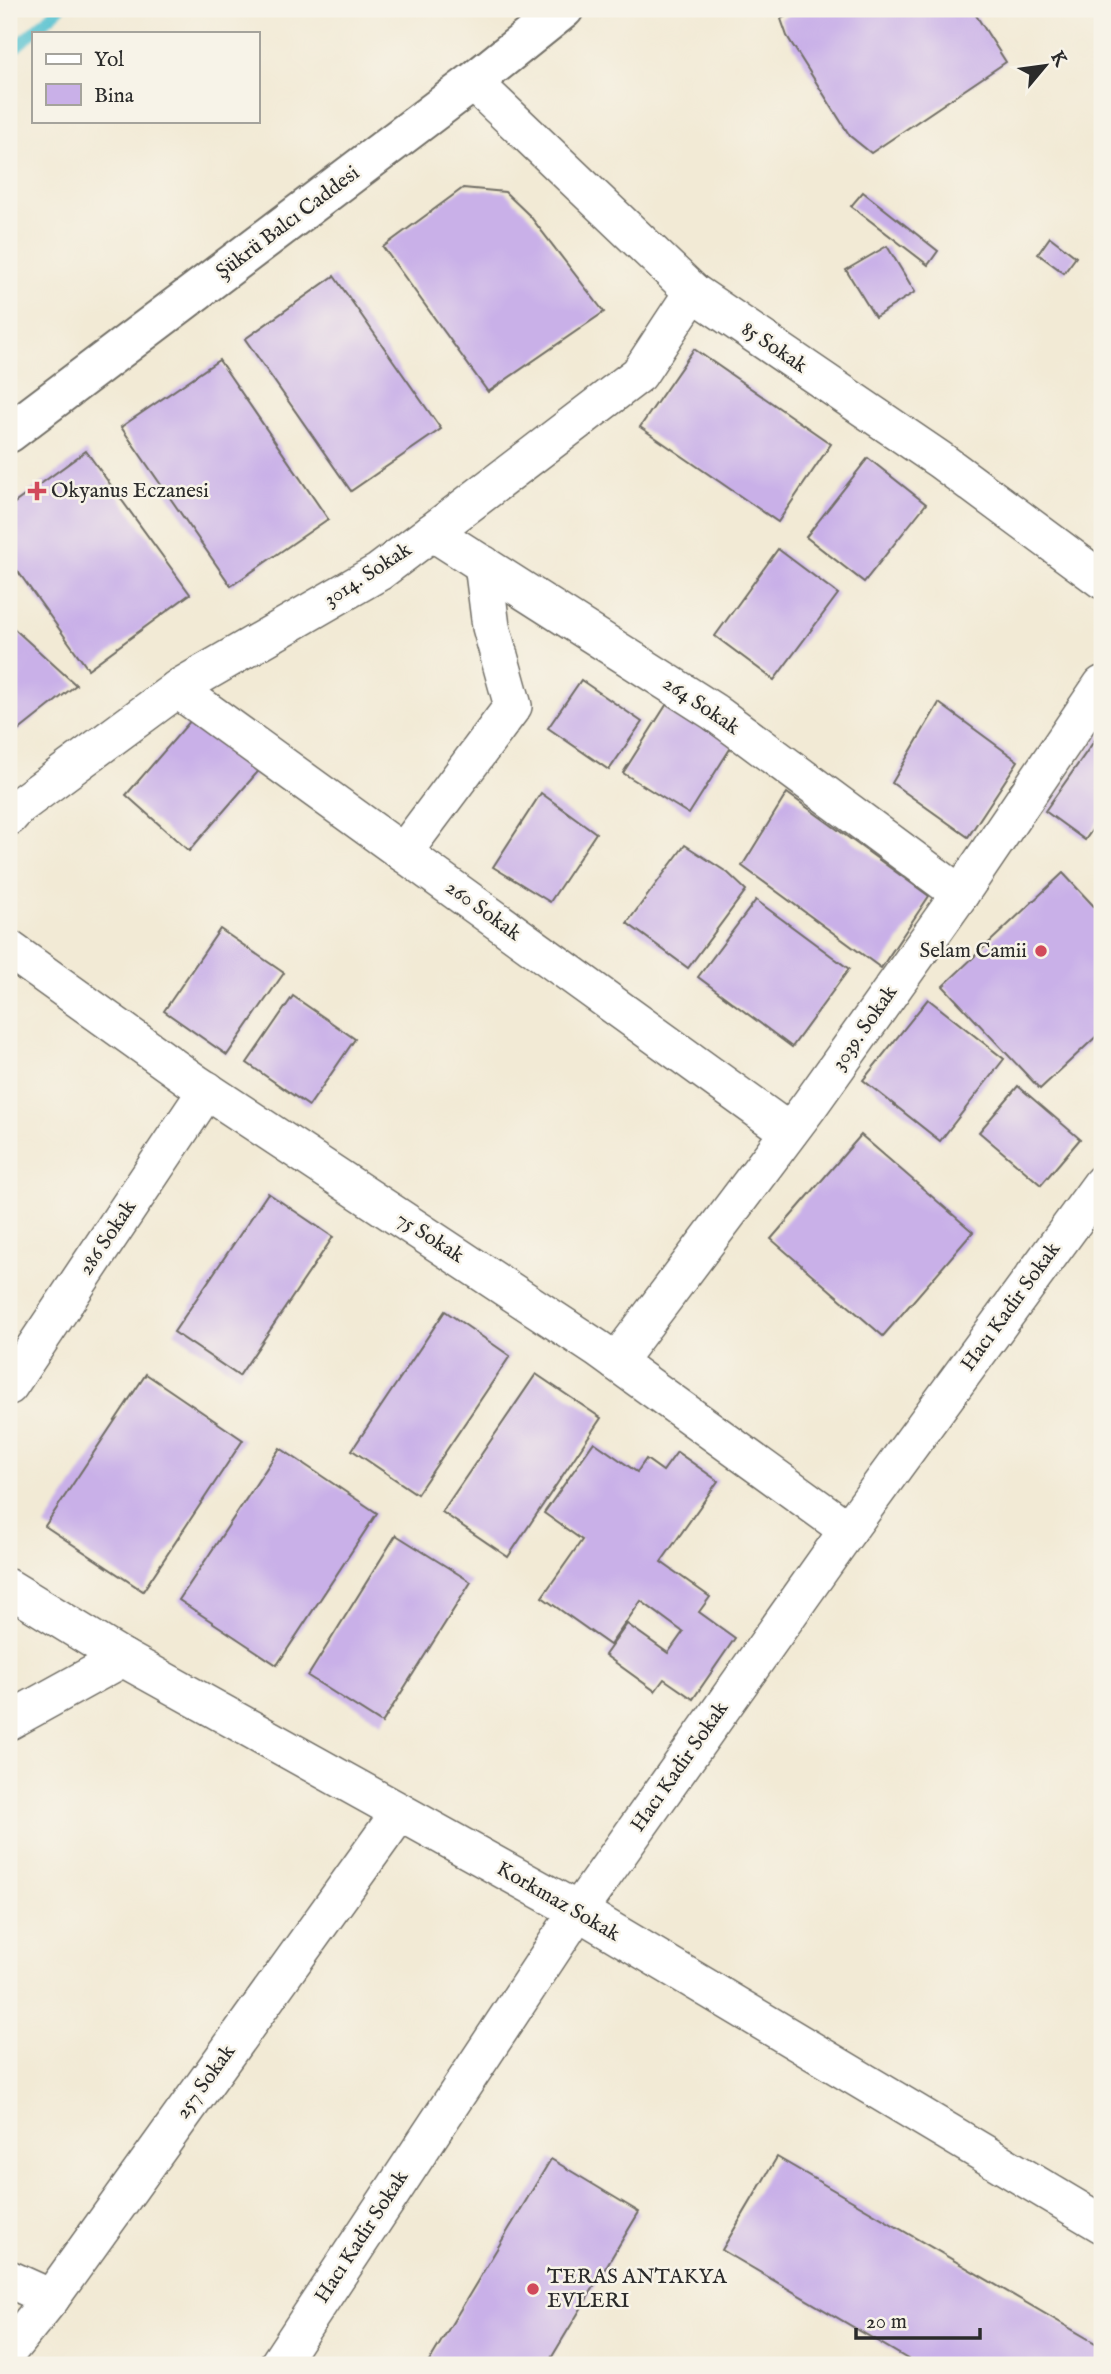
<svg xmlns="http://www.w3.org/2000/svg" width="1111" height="2374" font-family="'IM FELL English',serif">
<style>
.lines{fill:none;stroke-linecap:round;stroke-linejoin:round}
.stream{stroke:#55c1d0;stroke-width:12}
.building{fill:#c9b0e8}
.minor-casing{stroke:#716e66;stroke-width:40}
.tertiary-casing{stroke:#716e66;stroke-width:42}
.minor{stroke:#fff;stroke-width:37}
.tertiary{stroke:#fff;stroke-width:38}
.poi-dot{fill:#d1495b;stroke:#f7f3e8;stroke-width:2.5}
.labels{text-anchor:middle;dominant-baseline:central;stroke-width:5;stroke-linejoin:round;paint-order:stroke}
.street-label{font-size:21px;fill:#2b2b2b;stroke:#f7f3e8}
.poi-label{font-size:21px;fill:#2b2b2b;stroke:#f7f3e8;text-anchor:start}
</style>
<rect width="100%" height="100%" fill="#f7f3e8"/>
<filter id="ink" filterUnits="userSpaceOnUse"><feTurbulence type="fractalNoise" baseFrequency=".0143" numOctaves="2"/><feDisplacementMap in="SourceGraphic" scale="14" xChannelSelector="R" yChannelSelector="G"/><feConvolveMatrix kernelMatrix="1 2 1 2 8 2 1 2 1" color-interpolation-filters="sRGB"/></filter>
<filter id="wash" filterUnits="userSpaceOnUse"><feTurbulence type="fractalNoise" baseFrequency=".00686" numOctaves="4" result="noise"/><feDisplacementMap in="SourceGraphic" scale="28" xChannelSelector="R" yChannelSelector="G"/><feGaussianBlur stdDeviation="1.57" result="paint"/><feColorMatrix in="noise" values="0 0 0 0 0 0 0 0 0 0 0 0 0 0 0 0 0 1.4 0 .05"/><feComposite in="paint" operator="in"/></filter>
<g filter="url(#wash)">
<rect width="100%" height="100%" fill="#f2ead5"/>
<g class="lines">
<polyline class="stream" points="9,53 59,9"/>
</g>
<g id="blocks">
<g class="building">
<polygon points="798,9 972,9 1006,62 871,153 850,136 787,36 781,19"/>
<polygon points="463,188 505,192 530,216 604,312 488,392 383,247"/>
<polygon points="863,192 938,251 928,265 851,206"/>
<polygon points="1050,237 1076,257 1064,273 1038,254"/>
<polygon points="887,246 915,292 875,317 846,270"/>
<polygon points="334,276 441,429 351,491 245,339"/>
<polygon points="694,349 831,444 778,522 640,427"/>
<polygon points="219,360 328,519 231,586 121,427"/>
<polygon points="86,451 190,594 88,669 9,559 9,507"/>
<polygon points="868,458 926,504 864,582 806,537"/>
<polygon points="778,549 838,594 774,680 715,636"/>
<polygon points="9,624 76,685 13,735 9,732"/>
<polygon points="581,680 642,722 609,770 548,728"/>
<polygon points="670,699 735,741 689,814 623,773"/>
<polygon points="939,703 1018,761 968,837 892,783"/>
<polygon points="199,711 262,767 189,851 126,795"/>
<polygon points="1102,730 1102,816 1085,840 1045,811"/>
<polygon points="541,793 596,833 550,902 493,867"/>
<polygon points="787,793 929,896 881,968 742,866"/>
<polygon points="685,845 728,873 746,890 688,968 627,923"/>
<polygon points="1063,873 1102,915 1102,1031 1040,1089 943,986"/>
<polygon points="756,900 849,969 792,1047 698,977"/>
<polygon points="220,929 284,973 227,1055 164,1011"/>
<polygon points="293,996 355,1039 309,1106 247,1063"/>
<polygon points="928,999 1004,1059 940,1141 863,1080"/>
<polygon points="1018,1086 1080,1139 1041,1185 979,1132"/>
<polygon points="861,1135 973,1232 883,1336 771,1239"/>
<polygon points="268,1193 333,1237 239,1376 174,1332"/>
<polygon points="445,1311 510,1356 417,1494 352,1450"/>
<polygon points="146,1374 243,1440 143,1591 45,1526"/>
<polygon points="536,1374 601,1418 508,1557 442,1512"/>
<polygon points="594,1442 637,1472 646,1459 663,1471 677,1452 718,1481 661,1562 710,1597 699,1612 735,1638 693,1699 664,1679 655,1691 605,1655 627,1624 668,1653 683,1632 641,1601 610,1645 542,1597 582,1540 544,1513"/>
<polygon points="280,1448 377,1513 277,1665 179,1600"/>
<polygon points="396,1535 471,1582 382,1723 308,1676"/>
<polygon points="777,2157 1102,2347 1102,2365 918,2365 722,2250"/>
<polygon points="551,2159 639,2212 547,2365 427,2365"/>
</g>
</g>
</g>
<g filter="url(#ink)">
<use href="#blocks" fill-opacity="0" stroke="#716e66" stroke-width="2"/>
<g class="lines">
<g class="minor-casing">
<g id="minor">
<polyline points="473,82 693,292 940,460 1102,580"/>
<polyline points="432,532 714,712 960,894"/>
<polyline points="177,689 789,1132"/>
<polyline points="9,817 19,806 180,687 379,572 432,532 639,374 693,292"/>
<polyline points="403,853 513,706 491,627 483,564"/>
<polyline points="9,949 197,1084 598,1349 848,1530"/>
<polyline points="616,1362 809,1106 960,894 1102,685"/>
<polyline points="9,1386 207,1090"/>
<polyline points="9,1588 123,1658 578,1911 1102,2224"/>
<polyline points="9,1721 123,1658"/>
<polyline points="9,2279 51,2298"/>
<polyline points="9,2350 51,2298 400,1812"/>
<polyline points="278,2365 578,1911 848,1530 1102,1183"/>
</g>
</g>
<g class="tertiary-casing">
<polyline id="tertiary" points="9,433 473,82 564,9"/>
</g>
<use href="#minor" class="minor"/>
<use href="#tertiary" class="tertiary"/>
</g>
</g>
<g class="poi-dot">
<path d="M33.5 480.5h7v7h7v7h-7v7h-7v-7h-7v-7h7z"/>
<circle cx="1041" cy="951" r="7"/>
<circle cx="533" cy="2289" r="7"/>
</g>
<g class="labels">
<g class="street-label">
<text transform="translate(288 223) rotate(-37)">Şükrü Balcı Caddesi</text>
<text transform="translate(774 348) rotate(34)">85 Sokak</text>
<text transform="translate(368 575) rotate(-33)">3014. Sokak</text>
<text transform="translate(701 706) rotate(34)">264 Sokak</text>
<text transform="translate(483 911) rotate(36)">260 Sokak</text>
<text transform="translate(865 1028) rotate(-55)">3039. Sokak</text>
<text transform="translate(108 1238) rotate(-56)">286 Sokak</text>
<text transform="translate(430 1238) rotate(33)">75 Sokak</text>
<text transform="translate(1011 1307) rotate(-54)">Hacı Kadir Sokak</text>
<text transform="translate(680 1767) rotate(-55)">Hacı Kadir Sokak</text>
<text transform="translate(558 1902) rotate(30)">Korkmaz Sokak</text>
<text transform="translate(206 2082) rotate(-54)">257 Sokak</text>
<text transform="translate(362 2237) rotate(-57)">Hacı Kadir Sokak</text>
</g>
<g class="poi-label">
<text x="51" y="491">Okyanus Eczanesi</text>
<text x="1027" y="951" text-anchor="end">Selam Camii</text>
<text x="547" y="2277">TERAS ANTAKYA<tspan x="547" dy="24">EVLERI</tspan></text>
</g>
</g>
<rect width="1111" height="2374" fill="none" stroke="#f7f3e8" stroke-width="35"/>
<rect x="32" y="32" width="228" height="91" fill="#f7f3e8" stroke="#a5a39c" stroke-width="2"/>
<rect x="46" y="54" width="35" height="10" fill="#ffffff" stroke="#a5a39c" stroke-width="2"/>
<text x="94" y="66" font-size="21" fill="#2b2b2b">Yol</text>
<rect x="46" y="84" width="35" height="21" fill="#c9b0e8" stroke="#a5a39c" stroke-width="2"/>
<text x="94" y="102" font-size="21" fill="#2b2b2b">Bina</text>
<g transform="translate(1045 66) rotate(61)" stroke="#f7f3e8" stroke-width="5" paint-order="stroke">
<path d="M0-5L12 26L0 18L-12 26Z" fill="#2b2b2b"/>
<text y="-10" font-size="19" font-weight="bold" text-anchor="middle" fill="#2b2b2b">K</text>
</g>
<path d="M856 2328v10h124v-10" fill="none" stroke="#2b2b2b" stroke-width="3.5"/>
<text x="866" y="2328" font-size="21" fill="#2b2b2b" stroke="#f7f3e8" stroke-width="5" paint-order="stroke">20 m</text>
</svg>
